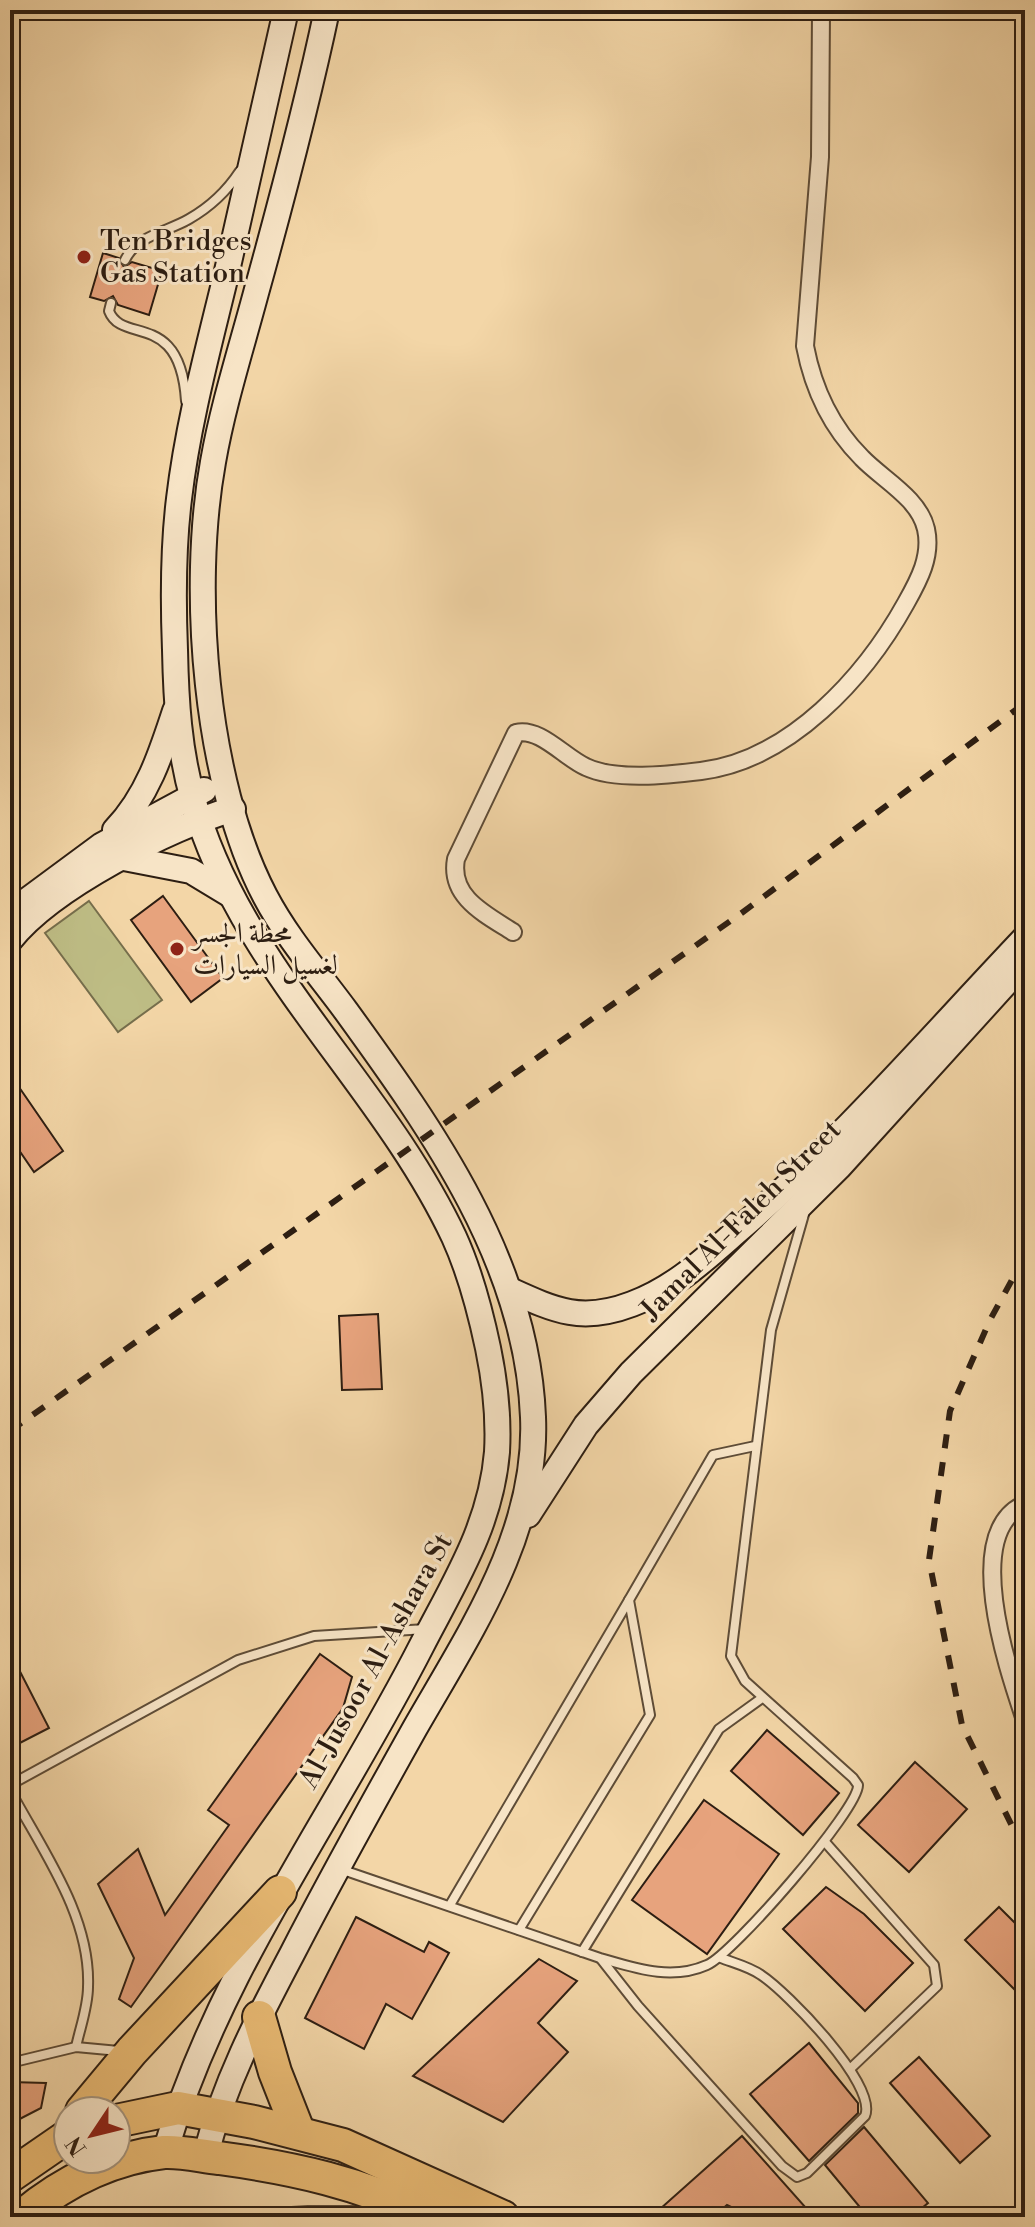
<svg xmlns="http://www.w3.org/2000/svg" width="1035" height="2227" font-family="'Libre Bodoni',Amiri,serif">
<style>
.green{fill:#bebd85;stroke:#766e4c;stroke-width:2}
.building{fill:#e7a37d;stroke:#2d1e12;stroke-width:2}
.lines{fill:none;stroke-linecap:round;stroke-linejoin:round}
.lane-casing{stroke:#5e4c37;stroke-width:12}
.street-casing{stroke:#5e4c37;stroke-width:20}
.secondary-casing{stroke:#2d1e12;stroke-width:28}
.highway-casing{stroke:#2d1e12;stroke-width:36}
.lane{stroke:#f7e4c6;stroke-width:8}
.street{stroke:#f7e4c6;stroke-width:16}
.secondary{stroke:#f7e4c6;stroke-width:24}
.highway{stroke:#eabb74;stroke-width:32}
.rail{stroke:#2d1e12;stroke-width:6;stroke-dasharray:14 14;stroke-linecap:butt}
.poi-dot{fill:#8f2418;stroke:#f7e4c6;stroke-width:3}
.labels{text-anchor:middle;dominant-baseline:central;stroke-width:6;stroke-linejoin:round;paint-order:stroke}
.poi-label{font-size:28px;fill:#2d1e12;stroke:#f7e4c6;text-anchor:start}
.street-label{font-size:28px;fill:#2d1e12;stroke:#f7e4c6}
</style>
<rect width="100%" height="100%" fill="#f3d6a7"/>
<filter id="stains"><feTurbulence type="fractalNoise" baseFrequency=".0025" numOctaves="4"/><feColorMatrix values="0 0 0 0 .2 0 0 0 0 .09 0 0 0 0 .02 0 0 0 .5 -.17"/></filter>
<radialGradient id="worn" r=".72"><stop offset=".6" stop-color="#630" stop-opacity="0"/><stop offset="1" stop-color="#630" stop-opacity=".3"/></radialGradient>
<polygon class="green" points="89,901 162,1000 118,1032 45,933"/>
<g class="building">
<polygon points="103,253 119,258 124,267 132,262 162,271 149,315 118,305 113,296 104,301 90,297"/>
<polygon points="163,896 223,978 191,1002 131,920"/>
<polygon points="10,1074 63,1151 34,1172 10,1137"/>
<polygon points="378,1314 382,1389 342,1390 339,1316"/>
<polygon points="10,1652 49,1728 10,1748"/>
<polygon points="320,1654 352,1677 343,1708 131,2007 119,1999 134,1958 98,1884 138,1849 165,1915 229,1825 208,1810"/>
<polygon points="767,1730 839,1793 803,1835 731,1771"/>
<polygon points="915,1762 967,1809 909,1872 858,1825"/>
<polygon points="704,1800 779,1854 707,1954 632,1900"/>
<polygon points="826,1887 864,1914 913,1963 865,2011 783,1929"/>
<polygon points="999,1907 1025,1933 1025,2000 965,1940"/>
<polygon points="356,1917 424,1952 429,1942 449,1953 412,2019 386,2004 364,2049 305,2018"/>
<polygon points="539,1959 577,1981 538,2023 568,2052 503,2122 413,2076"/>
<polygon points="809,2043 858,2103 858,2113 809,2161 750,2094"/>
<polygon points="919,2057 990,2136 960,2163 890,2083"/>
<polygon points="10,2082 46,2083 41,2108 10,2124"/>
<polygon points="864,2127 928,2203 911,2217 868,2217 825,2165"/>
<polygon points="742,2136 814,2217 752,2217 727,2205 713,2217 668,2217 660,2209"/>
</g>
<g class="lines">
<g class="lane-casing">
<g id="lane">
<path d="M125 260C137 235 167 232 189 219 210 207 227 191 240 171"/>
<path d="M111 303 109 311C122 345 180 309 186 401"/>
<polyline points="10,1785 238,1660 314,1636 426,1629"/>
<path d="M10 1790C42 1850 91 1916 88 1987 88 2007 80 2028 76 2047"/>
<polyline points="825,1842 934,1965 937,1986 850,2069"/>
<path d="M340 1869 600 1958C635 1968 671 1981 707 1965 732 1955 859 1809 858 1785L853 1778 745 1681 731 1656 771 1330 805 1211"/>
<polyline points="450,1905 629,1600"/>
<polyline points="519,1930 650,1715 629,1600 713,1455 755,1446"/>
<polyline points="582,1952 719,1729 762,1698"/>
<path d="M601 1959 638 2006 782 2166 797 2177 807 2173 865 2116C878 2085 787 1992 761 1975 750 1967 734 1963 721 1958"/>
<polyline points="10,2063 76,2047 119,2051"/>
<polyline points="210,2217 308,2211 385,2211"/>
</g>
</g>
<g class="street-casing">
<g id="street">
<path d="M513 932C485 914 449 897 456 859L516 733C540 727 565 758 586 767 616 781 668 775 701 771 790 760 865 677 906 603 919 580 932 556 926 529 919 498 882 479 862 458 831 427 813 388 805 346L820 157 821 10"/>
<path d="M1025 1504C960 1532 1009 1672 1025 1720"/>
</g>
</g>
<g class="secondary-casing">
<g id="secondary">
<path d="M115 830C147 797 161 754 175 711"/>
<polyline points="124,858 191,871 229,894"/>
<polyline points="10,913 102,845 204,790"/>
<path d="M10 940C52 887 169 828 233 809"/>
<path d="M510 1290C556 1311 582 1323 632 1304 673 1289 704 1260 736 1232 840 1143 931 1037 1025 938"/>
<polyline points="528,1515 586,1425 631,1373 839,1167 1025,962"/>
<path d="M165 2152C219 1968 336 1814 422 1645 455 1581 491 1525 497 1452 499 1417 495 1382 488 1348 480 1310 470 1272 454 1237 381 1082 240 968 193 799 179 751 176 700 175 650 173 600 173 548 179 499 188 422 209 346 227 271 247 184 266 97 286 10"/>
<path d="M205 2157C224 2084 257 2020 292 1954 331 1878 373 1803 415 1728 470 1632 538 1533 533 1417 527 1262 433 1131 346 1011 318 973 287 938 265 896 205 782 190 589 213 462 223 405 241 349 256 293 282 199 307 105 327 10"/>
</g>
</g>
<g class="highway-casing">
<g id="highway">
<polyline points="259,2017 275,2072 299,2133"/>
<polyline points="82,2111 132,2051 280,1892"/>
<polyline points="116,2121 178,2108 254,2122 343,2145 503,2217"/>
<polyline points="10,2176 68,2136"/>
<path d="M21 2217C62 2183 109 2158 164 2152 181 2151 201 2156 219 2158 293 2168 362 2183 430 2217"/>
</g>
</g>
<use href="#lane" class="lane"/>
<use href="#street" class="street"/>
<use href="#secondary" class="secondary"/>
<use href="#highway" class="highway"/>
<g class="rail">
<polyline points="1025,1256 990,1320 950,1411 929,1560 962,1725 1013,1828 1025,1845"/>
<polyline points="10,1431 743,912 1025,703"/>
</g>
</g>
<g class="poi-dot">
<circle cx="84" cy="257" r="8"/>
<circle cx="177" cy="949" r="8"/>
</g>
<g class="labels">
<g class="poi-label">
<text x="100" y="241">Ten Bridges<tspan x="100" dy="32">Gas Station</tspan></text>
<text x="193" y="933">محطة الجسر<tspan x="193" dy="32">لغسيل السيارات</tspan></text>
</g>
<g class="street-label">
<text transform="translate(741 1220) rotate(-45)">Jamal Al-Faleh Street</text>
<text transform="translate(376 1661) rotate(-61)">Al-Jusoor Al-Ashara St</text>
</g>
</g>
<rect width="1035" height="2227" fill="none" stroke="#f3d6a7" stroke-width="40"/>
<rect x="12" y="12" width="1011" height="2203" fill="none" stroke="#2d1e12" stroke-width="4"/>
<rect x="20" y="20" width="995" height="2187" fill="none" stroke="#2d1e12" stroke-width="2"/>
<g transform="translate(92 2135) rotate(235)"><circle r="38" fill="#f7e4c6" stroke="#a6957e" stroke-width="2"/>
<path d="M0-6L14 30L0 20L-14 30Z" fill="#8f2418"/>
<text y="-12" font-size="22" font-weight="bold" text-anchor="middle" fill="#2d1e12">N</text>
</g>
<rect width="100%" height="100%" filter="url(#stains)"/>
<rect width="100%" height="100%" fill="url(#worn)"/>
</svg>
